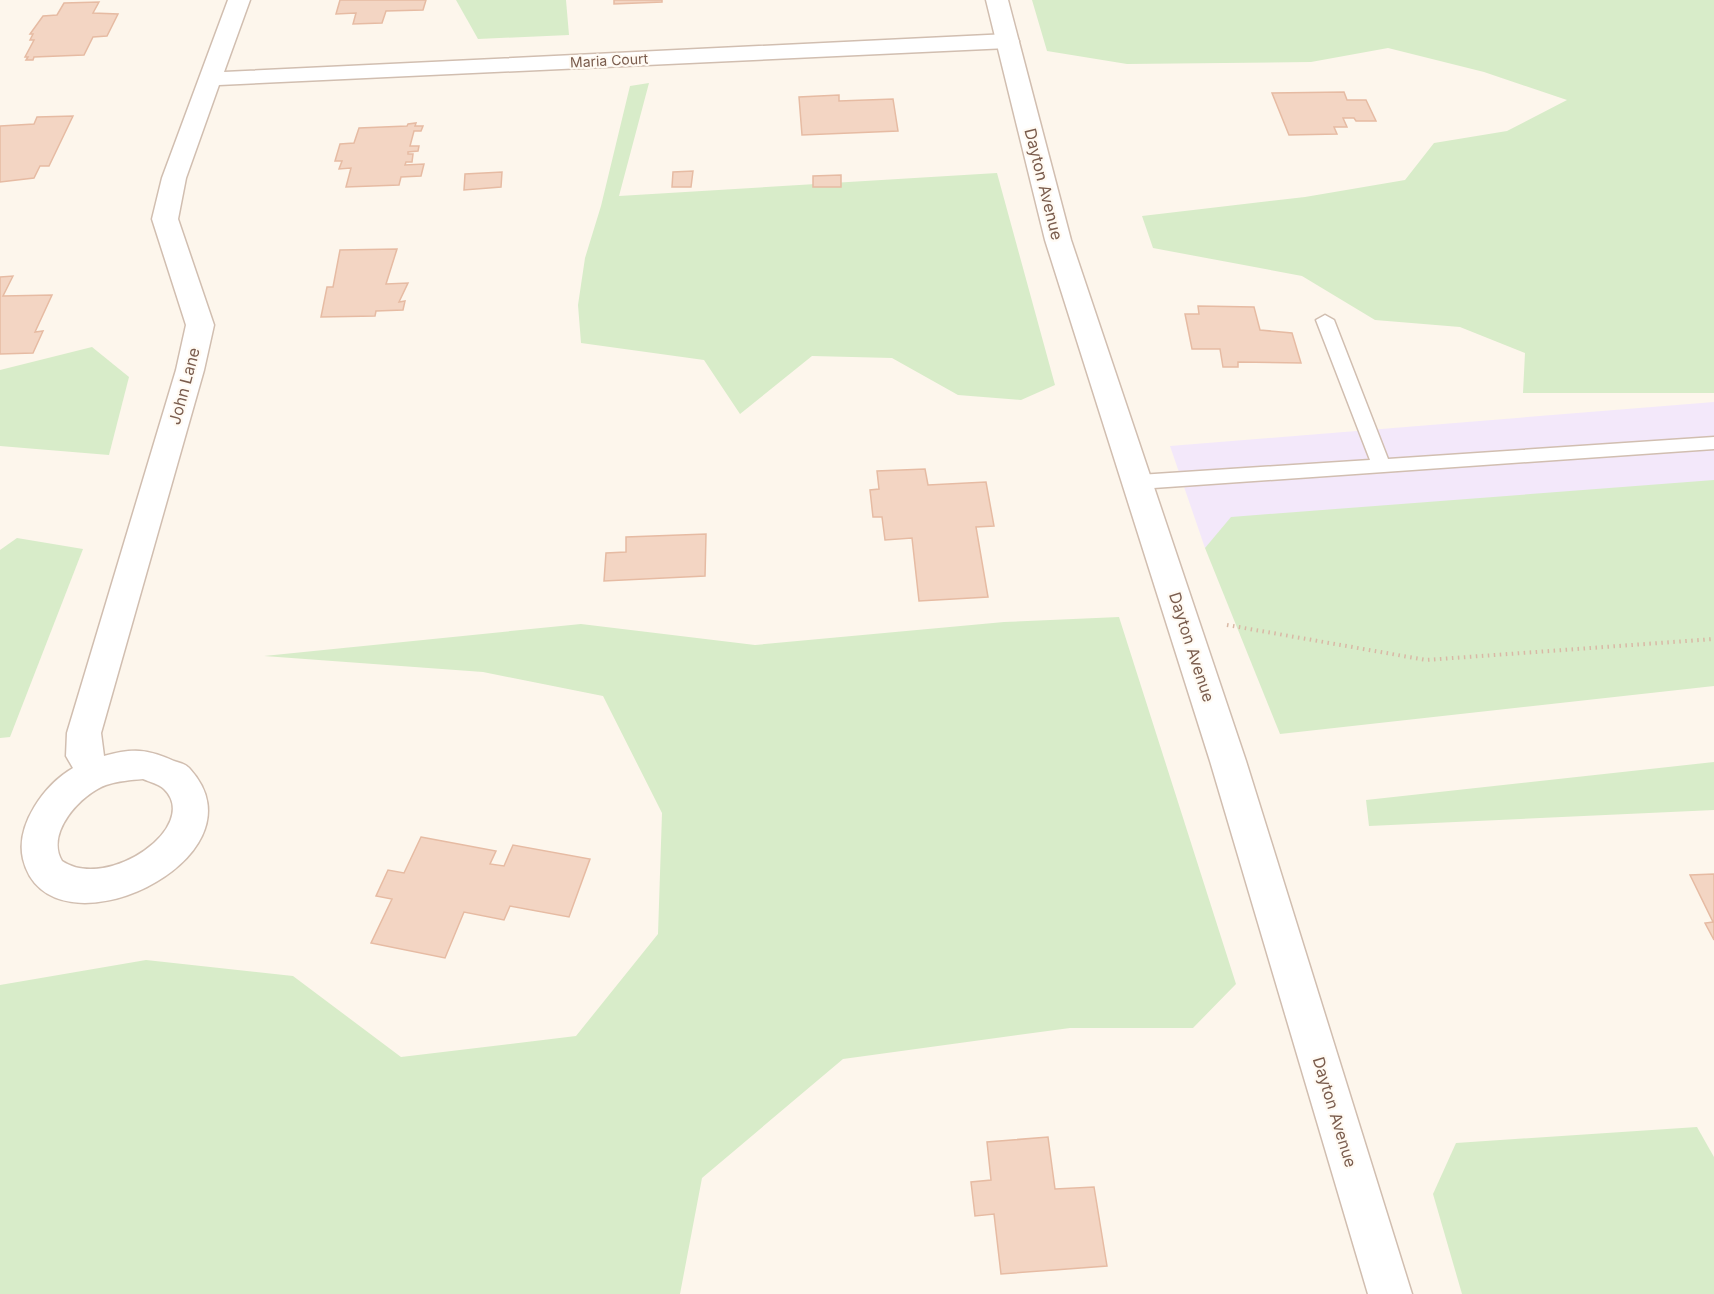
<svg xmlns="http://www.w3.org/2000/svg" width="1714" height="1294" font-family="Inter,sans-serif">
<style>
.education{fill:#f3e8fa}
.green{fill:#d8ecc9}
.building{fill:#f3d5c3;stroke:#e6bba3;stroke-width:1.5}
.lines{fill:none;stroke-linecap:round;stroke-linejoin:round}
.service-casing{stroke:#d1beb0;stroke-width:3}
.minor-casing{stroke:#d1beb0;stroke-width:3}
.tertiary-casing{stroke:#d1beb0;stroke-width:3}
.path{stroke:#d9b8a5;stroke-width:4;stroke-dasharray:1.5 4.5;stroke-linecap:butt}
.service{fill:#fff;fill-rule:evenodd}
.minor{fill:#fff;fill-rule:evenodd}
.tertiary{fill:#fff;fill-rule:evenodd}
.labels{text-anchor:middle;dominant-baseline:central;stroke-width:4.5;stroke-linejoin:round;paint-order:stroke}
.far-street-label{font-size:14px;fill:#7a5c4d;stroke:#fffaf3}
.street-label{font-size:16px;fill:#7a5c4d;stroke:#fffaf3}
</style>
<rect width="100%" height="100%" fill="#fdf6ec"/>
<polygon class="education" points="1714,402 1714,514 1205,548 1170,446"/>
<g class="green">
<polygon points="456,0 566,0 569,35 478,39"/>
<polygon points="1032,0 1714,0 1714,393 1523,393 1525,353 1460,327 1375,320 1302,276 1153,248 1142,216 1305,197 1405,180 1434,143 1507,131 1567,100 1484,72 1388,48 1311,62 1127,64 1047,51"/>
<polygon points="649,83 619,196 997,173 1055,385 1021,400 958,395 892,358 812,356 740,414 704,360 581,343 578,305 585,258 601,206 630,86"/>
<polygon points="92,347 129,377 109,455 0,446 0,370"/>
<polygon points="1714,480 1714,686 1280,734 1205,548 1231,517"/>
<polygon points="17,538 83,549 10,737 0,738 0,550"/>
<polygon points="1119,617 1236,984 1193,1028 1070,1028 843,1059 702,1178 680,1294 0,1294 0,985 146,960 293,976 401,1057 576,1036 658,934 662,813 603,696 483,672 264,656 581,624 755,645 1004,622"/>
<polygon points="1714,762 1714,810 1369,826 1366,800"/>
<polygon points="1697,1127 1714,1157 1714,1294 1462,1294 1433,1194 1456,1143"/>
</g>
<g class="building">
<polygon points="340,0 426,0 423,10 386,11 382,23 353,24 356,13 336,14"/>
<polygon points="614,0 662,0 662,2 614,4"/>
<polygon points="99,2 93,13 118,14 107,36 93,37 84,55 34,57 33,60 26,60 28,57 25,57 34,40 30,40 33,34 30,34 43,16 57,15 64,3"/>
<polygon points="1344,92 1347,100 1366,100 1376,121 1356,121 1354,118 1343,118 1347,127 1334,127 1337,134 1289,135 1272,93"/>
<polygon points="839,95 839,101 893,99 898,131 802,135 799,97"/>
<polygon points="73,116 49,166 40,166 34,178 0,182 0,126 34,124 37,117"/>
<polygon points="416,123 415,126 423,126 421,131 414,131 410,146 419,146 418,151 408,152 408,154 413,154 412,162 406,162 405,165 424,164 421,176 401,177 399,185 346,187 351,168 339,169 342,161 335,161 340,144 354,143 359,128 407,126 408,124"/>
<polygon points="693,171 691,187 672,187 673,172"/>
<polygon points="502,172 501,187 464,190 465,174"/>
<polygon points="841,175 841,187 813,187 813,176"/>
<polygon points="397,249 386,284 408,283 399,302 405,301 403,310 376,311 375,316 321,317 327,287 333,287 340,250"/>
<polygon points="13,276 3,296 52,295 35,332 43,331 33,353 0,354 0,277"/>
<polygon points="1198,306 1254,307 1260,330 1292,333 1301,363 1238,362 1238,367 1223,367 1220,349 1192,349 1185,314 1199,314"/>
<polygon points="925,469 928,485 986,482 994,526 976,527 988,597 919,601 912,538 885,540 882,517 873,517 870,490 879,489 877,471"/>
<polygon points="706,534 705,576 604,581 606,553 626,552 626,537"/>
<polygon points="421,837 496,851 490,864 504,866 513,845 590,859 569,917 510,906 504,920 464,912 445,958 371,943 392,899 376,896 388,870 404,873"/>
<polygon points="1714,874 1714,940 1705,923 1713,922 1690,875"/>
<polygon points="1048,1137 1055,1189 1094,1187 1107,1266 1001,1274 994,1214 975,1216 971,1182 991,1180 987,1142"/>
</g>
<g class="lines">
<g class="service-casing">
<polygon id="service" points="1325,315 1334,320 1388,459 1714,437 1714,449 1139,489 1132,487 1129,482 1132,477 1139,475 1370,460 1316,320"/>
</g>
<g class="minor-casing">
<path id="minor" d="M228 0H250L224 72 1008 34 1016 36 1019 41 1016 46 1008 48 219 85 186 178 178 219 214 325 204 370 101 733 104 756C133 748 147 749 174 761 180 763 186 764 190 769 272 859 48 964 23 859 15 825 45 784 73 768L66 756 67 733 176 370 186 325 152 219 162 178ZM143 779C150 782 159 784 164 789 202 826 108 892 62 861 45 833 81 794 106 785 118 781 131 780 143 779Z"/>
</g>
<g class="tertiary-casing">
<polygon id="tertiary" points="986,0 1008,0 1071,240 1246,761 1412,1294 1368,1294 1210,761 1045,240"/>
</g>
<polyline class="path" points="1227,625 1426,660 1714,639"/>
<use href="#service" class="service"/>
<use href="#minor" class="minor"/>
<use href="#tertiary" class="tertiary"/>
</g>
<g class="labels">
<g class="far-street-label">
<text transform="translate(609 60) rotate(-3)">Maria Court</text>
</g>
<g class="street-label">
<text transform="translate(1044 184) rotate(76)">Dayton Avenue</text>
<text transform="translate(184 386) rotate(-75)">John Lane</text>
<text transform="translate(1192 647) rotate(72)">Dayton Avenue</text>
<text transform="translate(1335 1112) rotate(73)">Dayton Avenue</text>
</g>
</g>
</svg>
